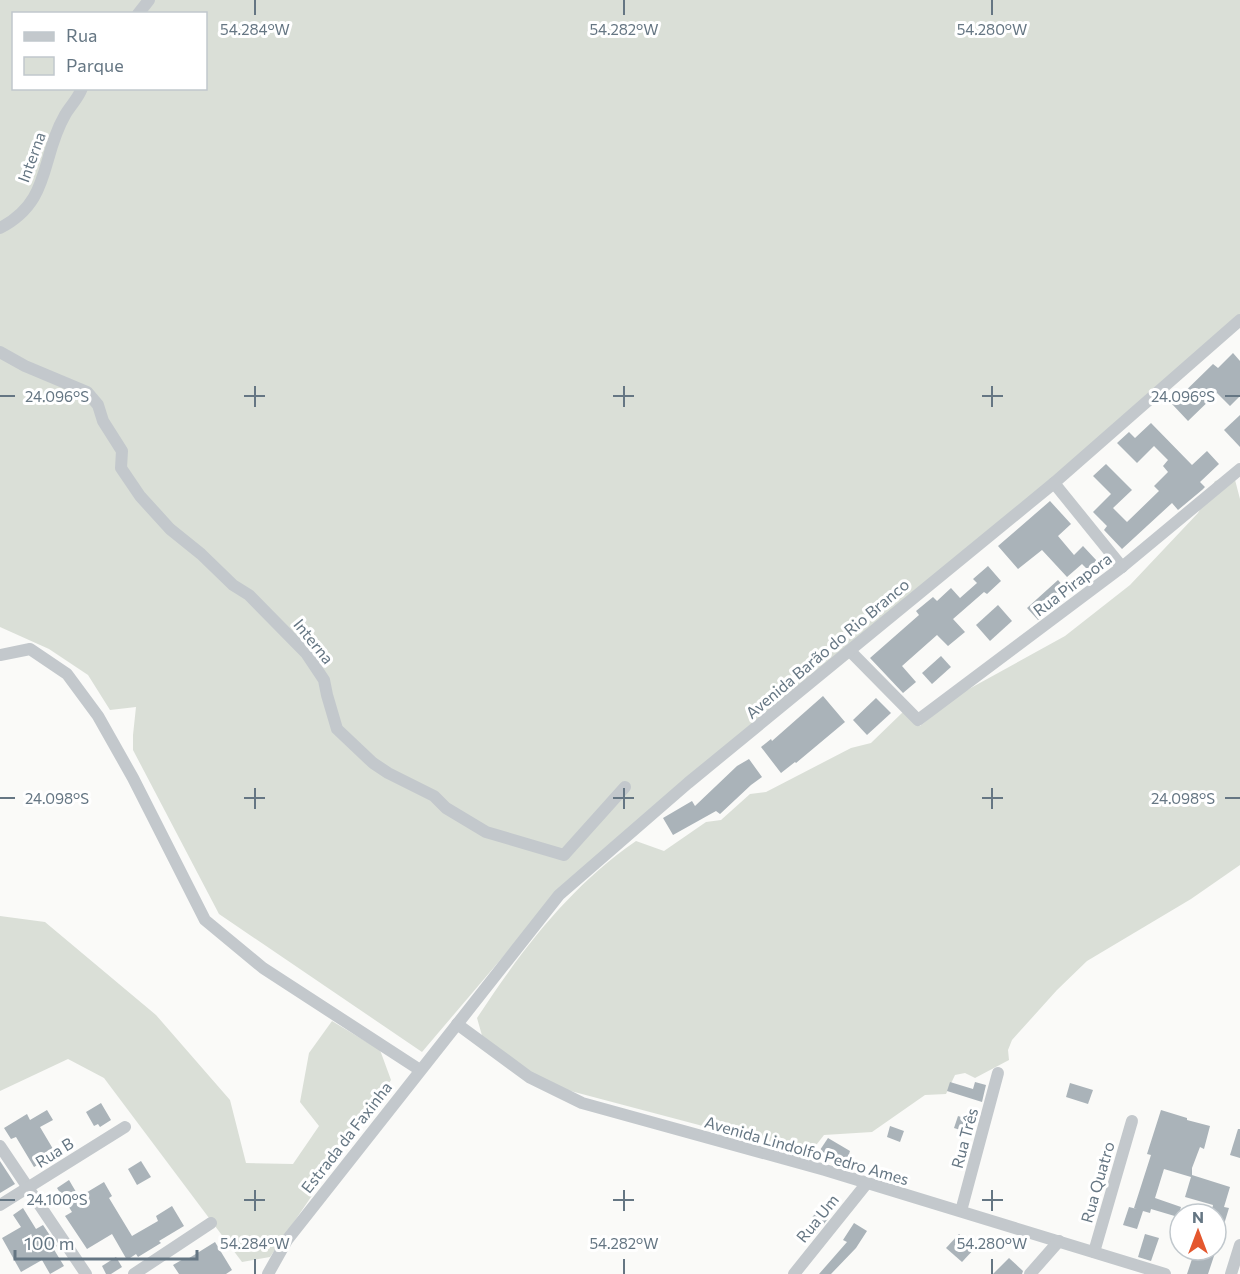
<svg xmlns="http://www.w3.org/2000/svg" width="1240" height="1274" font-family="Commissioner,sans-serif">
<style>
.green{fill:#dadfd7;fill-rule:evenodd}
.building{fill:#aab3b9}
.lines{fill:none;stroke-linecap:round;stroke-linejoin:round}
.minor{stroke:#c3c8cc;stroke-width:12}
.ticks{fill:none;stroke:#657683;stroke-width:2}
.labels{text-anchor:middle;dominant-baseline:central;stroke-width:6;stroke-linejoin:round;paint-order:stroke}
.street-label{font-size:16px;fill:#657683;stroke:#fff}
.ticks-label{font-size:15px;text-anchor:middle;fill:#657683;stroke:#fff;stroke-width:6;stroke-linejoin:round;paint-order:stroke}
</style>
<rect width="100%" height="100%" fill="#fafaf8"/>
<g class="green">
<path d="M0 0H1240V317L1051 481 558 892 422 1052 219 914 133 750V735L136 707 110 710 88 675 49 649 0 627ZM14 14H206V88H14Z"/>
<path d="M1234 476 1240 499V865L1191 899 1087 961 1057 990 1012 1040 1008 1050 1009 1060 975 1078 965 1073 955 1075 946 1094 925 1095 872 1132 824 1135 810 1153 748 1141 699 1125 563 1089 511 1062 483 1039 477 1018C521 951 569 887 636 841L664 851 706 822 721 820 750 794 766 792 851 748 871 743 904 711 920 726 958 695 1065 636 1130 585 1198 513 1215 481Z"/>
<polygon points="0,916 45,922 156,1015 230,1100 246,1163 293,1164 319,1126 300,1102 309,1053 332,1021 380,1050 391,1080 270,1257 242,1262 104,1078 68,1059 0,1091"/>
</g>
<g class="building">
<polygon points="1233,353 1240,361 1240,396 1230,406 1217,393 1188,421 1172,404 1213,364 1218,368"/>
<polygon points="1240,415 1240,447 1224,430"/>
<polygon points="1151,423 1192,465 1207,451 1219,464 1200,482 1205,487 1202,490 1178,510 1172,503 1122,549 1104,530 1107,526 1093,512 1111,494 1093,476 1106,464 1132,490 1113,508 1127,522 1159,491 1154,486 1168,472 1163,466 1168,460 1154,446 1137,463 1117,443 1129,432 1135,438"/>
<polygon points="1050,501 1071,524 1058,536 1074,555 1083,546 1097,561 1088,570 1082,564 1067,577 1042,550 1018,569 998,546"/>
<polygon points="988,566 1001,581 987,594 984,592 953,619 965,632 948,646 937,635 902,666 916,682 903,693 870,658 919,615 916,611 933,597 937,601 951,588 960,598 977,583 973,579"/>
<polygon points="1058,580 1068,592 1055,603 1056,605 1038,620 1027,608"/>
<polygon points="998,605 1012,621 990,641 976,625"/>
<polygon points="941,656 951,667 932,684 922,673"/>
<polygon points="823,696 845,722 796,763 795,762 781,773 761,747 771,739 772,741"/>
<polygon points="876,698 891,713 867,735 853,720"/>
<polygon points="749,759 762,777 751,785 720,814 716,811 673,835 663,818 692,801 695,806 737,766"/>
<polygon points="950,1082 973,1089 975,1082 986,1085 982,1102 947,1091"/>
<polygon points="1070,1083 1093,1090 1088,1104 1066,1097"/>
<polygon points="101,1103 111,1120 100,1127 98,1124 94,1126 86,1112"/>
<polygon points="47,1110 53,1120 40,1127 56,1154 34,1167 16,1137 11,1139 4,1128 27,1114 30,1120"/>
<polygon points="1161,1110 1187,1118 1187,1120 1210,1126 1204,1149 1200,1147 1192,1168 1192,1175 1230,1187 1224,1207 1229,1208 1218,1244 1216,1244 1216,1214 1211,1214 1213,1205 1185,1197 1191,1177 1164,1169 1155,1198 1181,1207 1178,1217 1151,1209 1150,1213 1143,1211 1137,1229 1123,1225 1129,1207 1137,1209 1134,1208 1151,1155 1147,1154"/>
<polygon points="958,1116 976,1122 973,1134 954,1128"/>
<polygon points="890,1126 904,1131 900,1142 887,1137"/>
<polygon points="1238,1129 1240,1129 1240,1158 1230,1155"/>
<polygon points="828,1138 850,1151 845,1167 820,1150"/>
<polygon points="0,1161 15,1184 0,1193"/>
<polygon points="141,1161 151,1177 137,1185 128,1169"/>
<polygon points="69,1180 79,1197 104,1182 112,1196 109,1198 132,1236 158,1221 156,1216 172,1206 184,1226 159,1241 161,1243 138,1257 136,1254 127,1260 112,1234 87,1249 65,1216 72,1212 57,1188"/>
<polygon points="23,1208 36,1229 43,1225 57,1246 53,1248 64,1266 50,1274 42,1260 21,1272 2,1238 21,1227 13,1215"/>
<polygon points="819,1208 830,1216 816,1234 806,1226"/>
<polygon points="854,1223 867,1231 856,1248 831,1274 819,1274 847,1242 843,1240"/>
<polygon points="959,1234 975,1248 962,1262 946,1248"/>
<polygon points="1145,1234 1159,1238 1151,1261 1138,1257"/>
<polygon points="215,1242 232,1270 226,1274 179,1274 173,1265 185,1258 186,1260"/>
<polygon points="1195,1250 1216,1250 1208,1274 1187,1274"/>
<polygon points="116,1257 122,1267 111,1274 106,1274 102,1266"/>
<polygon points="1009,1258 1023,1271 1022,1274 993,1274"/>
</g>
<g class="lines">
<g class="minor">
<polyline points="138,14 149,0"/>
<path d="M0 228C52 201 40 158 65 115 70 106 78 99 82 88"/>
<polyline points="0,352 25,366 87,392 98,405 103,421 122,451 121,468 140,496 170,529 201,554 233,585 249,595 306,653 324,680 327,695 337,729 373,763 388,773 434,796 446,808 486,832 564,855 625,787"/>
<polyline points="1054,483 1122,567"/>
<polyline points="850,651 918,720 1122,567 1240,469"/>
<polyline points="0,655 30,649 67,674 98,716 133,778 205,920 263,968 420,1070"/>
<polyline points="457,1024 529,1077 582,1103 825,1170 1165,1274"/>
<polyline points="0,1146 86,1274"/>
<polyline points="0,1205 125,1127"/>
<polyline points="961,1211 998,1073"/>
<polyline points="1094,1252 1132,1121"/>
<polyline points="134,1274 211,1223"/>
<polyline points="268,1274 287,1240 559,895 688,783 1054,483 1240,320"/>
<polyline points="794,1274 867,1183"/>
<polyline points="1030,1274 1059,1241"/>
<polyline points="1231,1274 1240,1245"/>
</g>
</g>
<path class="ticks" d="M255 0V15M624 0V15M992 0V15M255 386V407M624 386V407M992 386V407M0 396H15M244 396H265M613 396H634M982 396H1003M1225 396H1240M255 788V809M624 788V809M992 788V809M0 798H15M244 798H265M613 798H634M982 798H1003M1225 798H1240M255 1190V1211M624 1190V1211M992 1190V1211M0 1200H15M244 1200H265M613 1200H634M982 1200H1003M255 1259V1274M624 1259V1274M992 1259V1274"/>
<g class="labels">
<g class="street-label">
<text transform="translate(31 157) rotate(-70)">Interna</text>
<text transform="translate(1072 584) rotate(-37)">Rua Pirapora</text>
<text transform="translate(314 641) rotate(51)">Interna</text>
<text transform="translate(827 648) rotate(-40)">Avenida Barão do Rio Branco</text>
<text transform="translate(346 1137) rotate(-52)">Estrada da Faxinha</text>
<text transform="translate(964 1138) rotate(-75)">Rua Três</text>
<text transform="translate(807 1150) rotate(16)">Avenida Lindolfo Pedro Ames</text>
<text transform="translate(54 1152) rotate(-32)">Rua B</text>
<text transform="translate(1097 1182) rotate(-74)">Rua Quatro</text>
<text transform="translate(817 1218) rotate(-51)">Rua Um</text>
</g>
</g>
<g class="ticks-label">
<text x="255" y="35">54.284°W</text>
<text x="624" y="35">54.282°W</text>
<text x="992" y="35">54.280°W</text>
<text x="57" y="402">24.096°S</text>
<text x="1183" y="402">24.096°S</text>
<text x="57" y="804">24.098°S</text>
<text x="1183" y="804">24.098°S</text>
<text x="57" y="1205">24.100°S</text>
<text x="255" y="1249">54.284°W</text>
<text x="624" y="1249">54.282°W</text>
<text x="992" y="1249">54.280°W</text>
</g>
<rect x="12" y="12" width="195" height="78" fill="#ffffff" stroke="#c1c8cd" stroke-width="1.5"/>
<rect x="24" y="32" width="30" height="9" fill="#c3c8cc" stroke="#c1c8cd" stroke-width="1.5"/>
<text x="66" y="42" font-size="18" fill="#657683">Rua</text>
<rect x="24" y="57" width="30" height="18" fill="#dadfd7" stroke="#c1c8cd" stroke-width="1.5"/>
<text x="66" y="72" font-size="18" fill="#657683">Parque</text>
<g transform="translate(1198 1232)"><circle r="28" fill="#ffffff" stroke="#c1c8cd" stroke-width="1.5"/>
<path d="M0-4.5L10 22L0 15L-10 22Z" fill="#e4572e"/>
<text y="-9" font-size="16" font-weight="bold" text-anchor="middle" fill="#657683">N</text>
</g>
<path d="M15 1250v9h182v-9" fill="none" stroke="#657683" stroke-width="3"/>
<text x="24" y="1250" font-size="18" fill="#657683" stroke="#ffffff" stroke-width="4.5" paint-order="stroke">100 m</text>
</svg>
